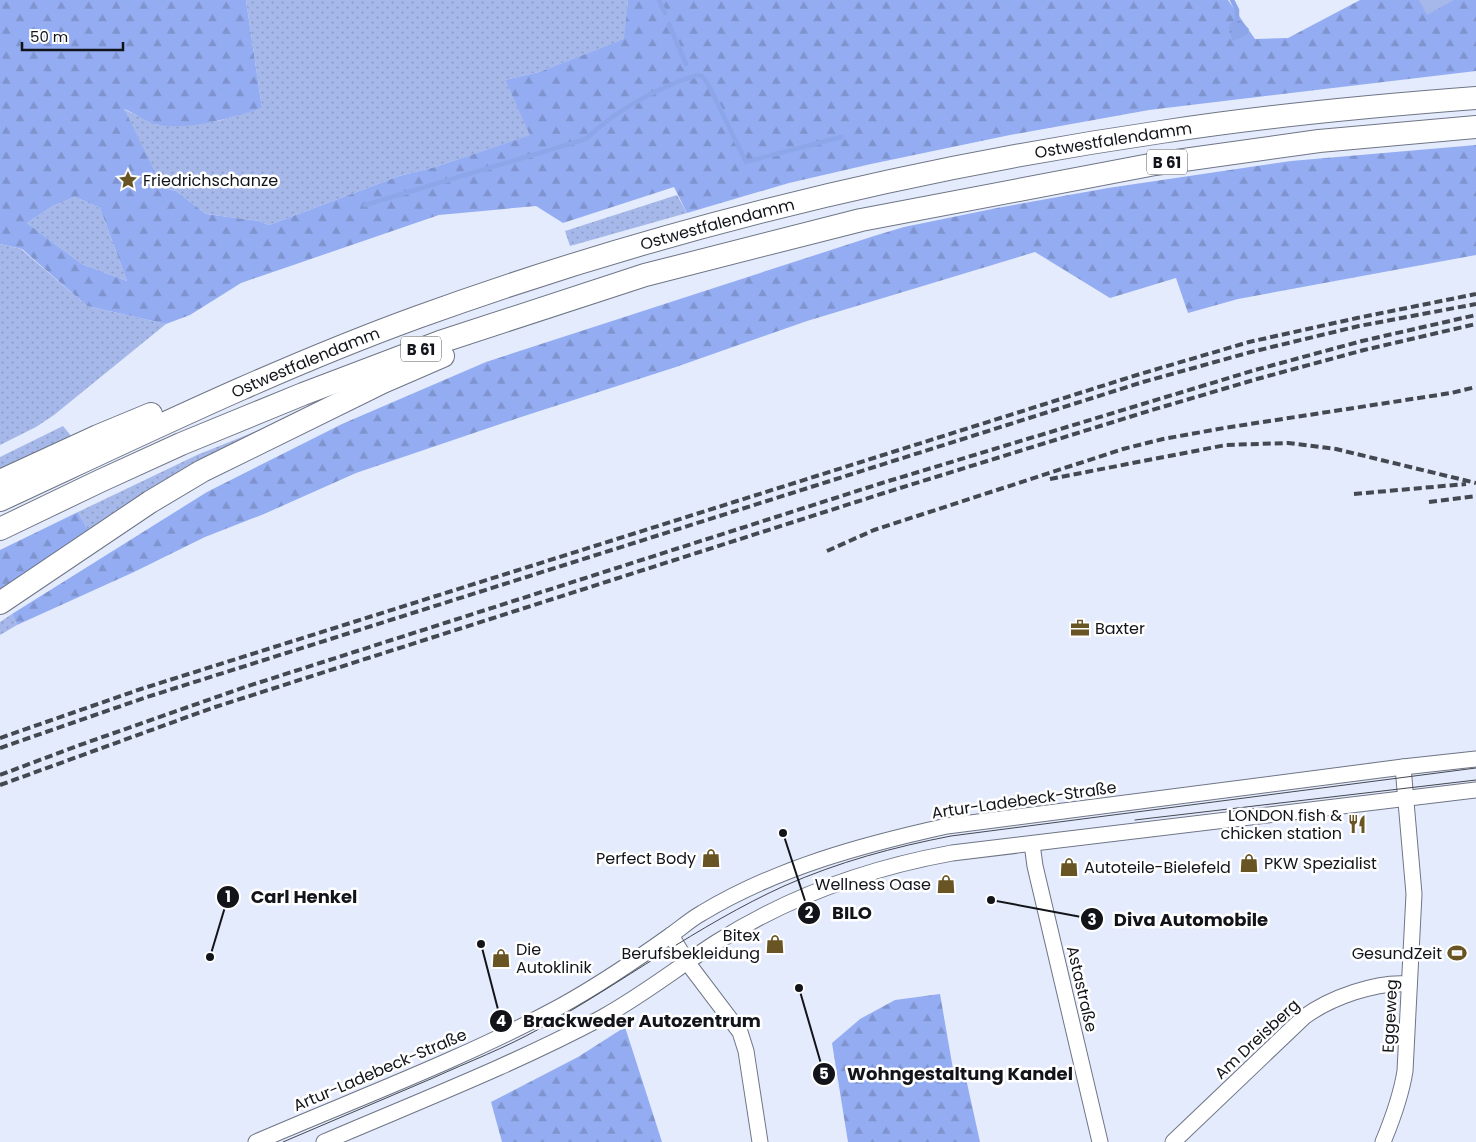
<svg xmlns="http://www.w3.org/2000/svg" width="1476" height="1142" font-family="Poppins,sans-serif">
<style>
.green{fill:url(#green-dots)}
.forest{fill:url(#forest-firs);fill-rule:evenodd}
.pitch{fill:#a6b8e9}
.water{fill:url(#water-ripples)}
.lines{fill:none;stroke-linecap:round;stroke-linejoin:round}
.stream{stroke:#8da6ea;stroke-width:4.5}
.minor-casing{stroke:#6e7585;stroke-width:17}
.highway-casing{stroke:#6e7585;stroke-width:24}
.minor{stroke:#fff;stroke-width:15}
.highway{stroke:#fff;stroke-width:22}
.tram{stroke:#444850;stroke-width:1}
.rail{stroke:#444850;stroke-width:4;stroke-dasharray:8 4;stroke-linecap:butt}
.labels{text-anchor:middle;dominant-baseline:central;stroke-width:5;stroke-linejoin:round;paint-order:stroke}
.shield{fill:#fff;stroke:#595a5f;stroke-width:1}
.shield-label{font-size:15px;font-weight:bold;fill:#12141a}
.street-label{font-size:16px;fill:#12141a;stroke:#fff}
.poi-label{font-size:16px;fill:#12141a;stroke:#fff;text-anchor:start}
.leader{fill:none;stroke:#12141a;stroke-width:2}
.callout-dot{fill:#12141a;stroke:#fff;stroke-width:2}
.mark-label{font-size:15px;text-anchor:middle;font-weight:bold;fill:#fff}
.callout-label{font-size:18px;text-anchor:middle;font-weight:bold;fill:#12141a;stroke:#fff;stroke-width:5;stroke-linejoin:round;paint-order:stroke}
</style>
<defs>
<pattern id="green-dots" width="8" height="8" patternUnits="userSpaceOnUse" patternTransform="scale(1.25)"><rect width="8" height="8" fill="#a6b8e9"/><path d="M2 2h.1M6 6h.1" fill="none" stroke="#8e9dc7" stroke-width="1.8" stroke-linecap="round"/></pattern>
<pattern id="forest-firs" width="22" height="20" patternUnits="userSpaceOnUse" patternTransform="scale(1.25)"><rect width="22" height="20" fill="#94adf2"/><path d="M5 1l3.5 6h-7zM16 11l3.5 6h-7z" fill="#7f94cf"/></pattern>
<pattern id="water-ripples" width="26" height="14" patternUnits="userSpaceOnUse" patternTransform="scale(1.25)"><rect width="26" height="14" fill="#8da6ea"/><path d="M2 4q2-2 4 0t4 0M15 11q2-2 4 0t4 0" fill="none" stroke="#7286bd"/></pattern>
</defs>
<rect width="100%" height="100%" fill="#e4ebfd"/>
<g class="green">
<polygon points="246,0 628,0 625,39 539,72 505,80 531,135 435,167 399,176 269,225 259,221 206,214 176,191 163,188 123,109 158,125 182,125 218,121 262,108"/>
<polygon points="677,195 687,213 570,246 565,231"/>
<polygon points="75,197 100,208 127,281 82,264 27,223 53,206"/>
<polygon points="0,244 21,249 87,306 166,324 54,415 36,427 0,445"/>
<polygon points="63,426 72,437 0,471 0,457"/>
<polygon points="269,426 90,534 78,512 197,455"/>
<polygon points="12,614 17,625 0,635 0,622"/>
</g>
<g class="forest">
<path d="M0 0H246L262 108C231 118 192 130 159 125 147 123 135 113 124 109L163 188 176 191 206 214 259 221 269 225 399 176 435 167 530 135 505 80 539 72 624 39 628 0H1228L1255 39 1288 38 1360 0H1476V71L1149 110 1010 135 871 164 789 183 687 213 674 187 563 223 536 206 439 215 241 283 190 315 166 324 87 306 22 249 0 244ZM75 197 100 208 127 281 82 264 27 223 53 206Z"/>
<polygon points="1476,145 1476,255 1238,299 1188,313 1176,278 1110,298 1035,252 807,321 676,367 518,418 356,473 264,514 205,537 134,572 17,625 12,614 207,492 342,424 486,362 874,236 904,227 997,208 1108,188 1291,161"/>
<polygon points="78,512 90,534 0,597 0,550"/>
<polygon points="940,994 953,1069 963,1065 980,1142 848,1142 832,1043 860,1019 895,1000"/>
<polygon points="625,1027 662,1142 502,1142 491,1102 578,1057"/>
</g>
<polygon class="pitch" points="1419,0 1454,0 1427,15"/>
<polygon class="water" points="1237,18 1249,29 1246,35 1233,41 1229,30 1229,25"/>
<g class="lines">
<g class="stream">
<polyline points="659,0 665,13"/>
<polyline points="1232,0 1237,10 1237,18"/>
<polyline points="669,24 686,64"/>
<path d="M365 205 586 139C616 110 657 88 697 75L702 76 708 84 746 162 841 137"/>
</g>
<g class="minor-casing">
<g id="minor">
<polyline points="1032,844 1035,866 1100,1142"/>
<polyline points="671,935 687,962 740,1032 746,1051 760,1142"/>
<path d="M256 1142C358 1098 463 1059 561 1006 599 985 636 960 671 935 681 928 691 919 702 913 777 868 861 845 947 826L1403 767 1476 759"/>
<path d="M324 1142C417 1102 513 1065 603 1017 643 995 678 967 717 942 788 897 869 868 952 853L1476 790"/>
<path d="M1173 1142 1304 1017C1330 998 1376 981 1409 984"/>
<path d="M1383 1142C1393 1118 1401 1096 1405 1071L1414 894 1403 767"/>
</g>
</g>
<g class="highway-casing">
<g id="highway">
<polyline points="0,481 98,436 151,414"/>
<path id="s1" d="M0 500C138 436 275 369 418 317 658 230 908 169 1161 132 1265 116 1370 106 1476 98"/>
<polyline points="0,529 100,481 181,444 303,394 440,342 645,275 861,220 1155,164 1319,141 1476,127"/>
<polyline points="0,603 150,502 202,471 383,382 443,356"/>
</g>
</g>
<use href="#minor" class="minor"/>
<use href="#highway" class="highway"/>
<g class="tram">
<polyline points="1135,820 1476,780"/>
<path d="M283 1142C333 1121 383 1099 433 1078 468 1062 505 1048 539 1029 622 983 698 925 784 886 838 862 894 847 951 836L1476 768"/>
</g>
<g class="rail">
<polyline points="1050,479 1226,445 1288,443 1336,449 1476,483"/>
<polyline points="1354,494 1466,484"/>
<polyline points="1429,502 1476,496"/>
<polyline points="827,551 874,530 1123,449 1163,439 1224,428 1451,393 1476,387"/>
<polyline points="0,738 141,689 1140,374 1249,342 1357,318 1476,294"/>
<polyline points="0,748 144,698 1143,382 1251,352 1359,326 1476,304"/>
<polyline points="0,775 77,746 245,687 882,483 1255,370 1362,341 1476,315"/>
<polyline points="0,785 212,708 884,493 1152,410 1257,379 1364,350 1476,324"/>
</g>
</g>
<defs>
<g id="sight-bare" transform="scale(1.5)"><path d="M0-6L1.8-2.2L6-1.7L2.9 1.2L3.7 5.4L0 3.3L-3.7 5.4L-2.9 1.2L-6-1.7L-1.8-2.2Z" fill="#685523" stroke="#fff" stroke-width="2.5" paint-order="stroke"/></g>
<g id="office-bare" transform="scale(1.5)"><path d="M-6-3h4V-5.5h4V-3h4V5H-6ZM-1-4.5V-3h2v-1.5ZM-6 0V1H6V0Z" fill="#685523" stroke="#fff" stroke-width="2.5" paint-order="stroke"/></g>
<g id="restaurant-bare" transform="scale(1.5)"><path d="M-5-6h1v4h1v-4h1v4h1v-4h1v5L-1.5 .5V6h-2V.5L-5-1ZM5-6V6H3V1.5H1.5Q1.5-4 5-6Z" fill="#685523" stroke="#fff" stroke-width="2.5" paint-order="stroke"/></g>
<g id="shop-bare" transform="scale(1.5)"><path d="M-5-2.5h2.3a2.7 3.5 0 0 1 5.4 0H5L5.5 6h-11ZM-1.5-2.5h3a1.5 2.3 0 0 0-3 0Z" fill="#685523" stroke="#fff" stroke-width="2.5" paint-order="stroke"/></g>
<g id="stadium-bare" transform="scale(1.5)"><path d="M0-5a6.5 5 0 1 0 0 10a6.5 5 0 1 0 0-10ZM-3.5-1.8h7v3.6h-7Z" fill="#685523" stroke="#fff" stroke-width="2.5" paint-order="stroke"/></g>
</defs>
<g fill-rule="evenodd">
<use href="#sight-bare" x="128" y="180"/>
<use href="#office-bare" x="1080" y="628"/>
<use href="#restaurant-bare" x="1357" y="824"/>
<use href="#shop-bare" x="711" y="858"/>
<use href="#shop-bare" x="1249" y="863"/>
<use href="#shop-bare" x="1069" y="867"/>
<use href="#shop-bare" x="946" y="884"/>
<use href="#shop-bare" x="775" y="944"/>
<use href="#stadium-bare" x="1457" y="953"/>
<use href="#shop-bare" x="501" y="958"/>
</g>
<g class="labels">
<g class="shield">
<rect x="1147" y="149.5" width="40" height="25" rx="4"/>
<rect x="401" y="336.5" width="40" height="25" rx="4"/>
</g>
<g class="shield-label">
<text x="1167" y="162">B 61</text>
<text x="421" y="349">B 61</text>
</g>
<g class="street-label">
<text stroke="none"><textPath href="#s1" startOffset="1175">Ostwestfalendamm</textPath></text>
<text stroke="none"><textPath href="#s1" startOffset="770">Ostwestfalendamm</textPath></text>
<text stroke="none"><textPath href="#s1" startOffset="335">Ostwestfalendamm</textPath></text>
<text transform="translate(1024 800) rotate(-8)">Artur-Ladebeck-Straße</text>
<text transform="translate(1082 989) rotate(77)">Astastraße</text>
<text transform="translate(1390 1016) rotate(-87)">Eggeweg</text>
<text transform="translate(1257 1039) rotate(-43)">Am Dreisberg</text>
<text transform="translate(380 1070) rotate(-23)">Artur-Ladebeck-Straße</text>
</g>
<g class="poi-label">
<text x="143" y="180">Friedrichschanze</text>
<text x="1095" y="628">Baxter</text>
<text x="1342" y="815" text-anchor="end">LONDON fish &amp;<tspan x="1342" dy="18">chicken station</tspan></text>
<text x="696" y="858" text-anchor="end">Perfect Body</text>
<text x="1264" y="863">PKW Spezialist</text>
<text x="1084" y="867">Autoteile-Bielefeld</text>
<text x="931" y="884" text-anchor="end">Wellness Oase</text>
<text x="760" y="935" text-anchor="end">Bitex<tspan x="760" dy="18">Berufsbekleidung</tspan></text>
<text x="516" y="949">Die<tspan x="516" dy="18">Autoklinik</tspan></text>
<text x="1442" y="953" text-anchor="end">GesundZeit</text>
</g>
</g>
<path class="leader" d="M210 957L228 897M783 833L809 913M991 900L1092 919M481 944L501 1021M799 988L824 1074"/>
<g class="callout-dot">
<circle cx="210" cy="957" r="5"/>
<circle cx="783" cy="833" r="5"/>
<circle cx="991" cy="900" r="5"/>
<circle cx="481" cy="944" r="5"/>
<circle cx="799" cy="988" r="5"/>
<circle cx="228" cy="897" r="12"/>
<circle cx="809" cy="913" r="12"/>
<circle cx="1092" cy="919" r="12"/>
<circle cx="501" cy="1021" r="12"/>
<circle cx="824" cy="1074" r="12"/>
</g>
<g class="mark-label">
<text x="228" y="902">1</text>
<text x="809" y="918">2</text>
<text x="1092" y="925">3</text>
<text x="501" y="1026">4</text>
<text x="824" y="1079">5</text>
</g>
<g class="callout-label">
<text x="304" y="903">Carl Henkel</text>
<text x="852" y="919">BILO</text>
<text x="1191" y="926">Diva Automobile</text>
<text x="642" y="1027">Brackweder Autozentrum</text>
<text x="960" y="1080">Wohngestaltung Kandel</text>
</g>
<path d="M22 42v8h101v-8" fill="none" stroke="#12141a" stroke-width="2.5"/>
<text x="30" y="42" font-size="15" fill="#12141a" stroke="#ffffff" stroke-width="4" paint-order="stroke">50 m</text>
</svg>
